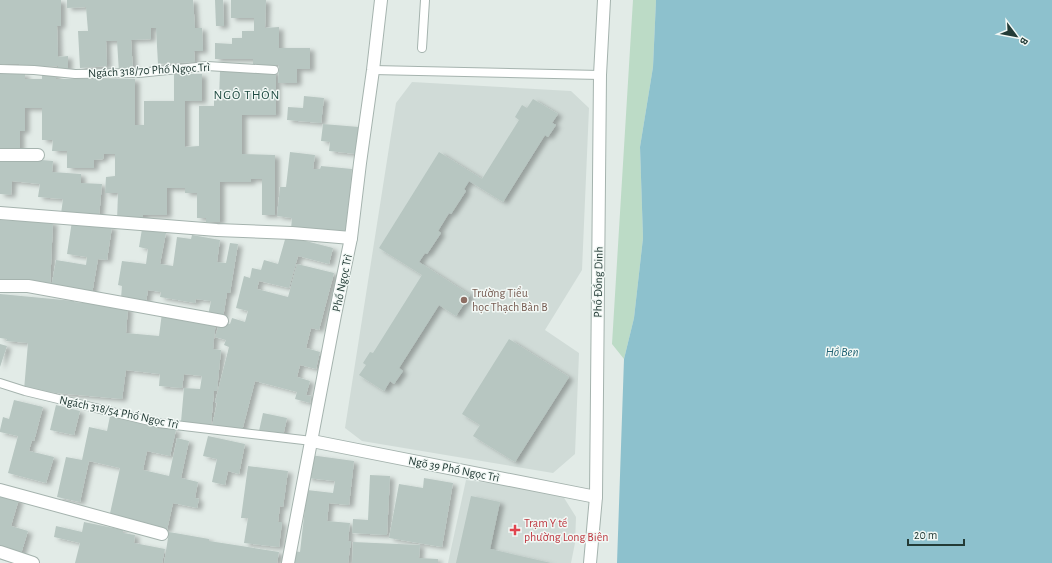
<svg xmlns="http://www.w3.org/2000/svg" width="1052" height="563" font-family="'Alegreya Sans',sans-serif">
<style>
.built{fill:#d0dbd7}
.green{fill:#bcdbc6}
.water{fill:#8dc1cd}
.building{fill:#b7c6c1;filter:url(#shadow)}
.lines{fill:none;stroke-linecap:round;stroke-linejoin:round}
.service-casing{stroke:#a5b3ae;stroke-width:10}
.minor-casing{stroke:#a5b3ae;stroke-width:14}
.tertiary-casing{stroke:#a5b3ae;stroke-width:14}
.service{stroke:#fff;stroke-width:8}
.minor{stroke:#fff;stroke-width:12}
.tertiary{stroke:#fff;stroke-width:12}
.education-dot{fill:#8d6e63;stroke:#f2f8f5;stroke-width:1.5}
.health-dot{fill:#e0444e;stroke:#f2f8f5;stroke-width:1.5}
.labels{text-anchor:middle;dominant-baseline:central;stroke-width:3;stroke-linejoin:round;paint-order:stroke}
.street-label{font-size:12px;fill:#233b36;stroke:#f2f8f5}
.education-label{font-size:12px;fill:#785e54;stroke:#f2f8f5;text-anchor:start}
.health-label{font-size:12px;fill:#be3a42;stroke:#f2f8f5;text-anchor:start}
.neighbourhood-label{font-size:13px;letter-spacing:1px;fill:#204c43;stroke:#f2f8f5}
.water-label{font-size:13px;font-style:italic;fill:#216374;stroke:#f2f8f5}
</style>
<defs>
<filter id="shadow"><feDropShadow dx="4.5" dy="2.5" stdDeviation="2" flood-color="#0004"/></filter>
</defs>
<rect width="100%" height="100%" fill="#e2ebe7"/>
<g class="built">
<polygon points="412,82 571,91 589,108 582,270 545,330 579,353 575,454 553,473 362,441 345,428 396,103"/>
<polygon points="466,480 561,493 576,517 575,543 571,563 448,563"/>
</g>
<polygon class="green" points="633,0 656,0 653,67 640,147 643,238 634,318 624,359 612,344"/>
<polygon class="water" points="656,0 1052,0 1052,563 617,563 624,359 634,318 643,238 640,147 653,67"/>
<g class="building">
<polygon points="0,0 61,0 61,26 57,26 58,57 68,56 68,69 58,69 58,66 19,67 19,64 0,64"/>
<polygon points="67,0 193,0 195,28 202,28 203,51 194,51 195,62 158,64 156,28 151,28 151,39 131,40 133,71 119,72 117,41 106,41 107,66 80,68 78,31 88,31 86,7 67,8"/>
<polygon points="215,0 223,0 224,26 216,26"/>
<polygon points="231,0 266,0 265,28 279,27 279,48 310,48 310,69 297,69 297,83 278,83 279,65 253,65 253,59 215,59 215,43 232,44 232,38 242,38 242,31 254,31 254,18 231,18"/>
<polygon points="220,71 276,71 276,115 242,115 242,154 275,155 275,215 262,215 262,179 251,179 251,182 220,182 220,222 206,222 206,218 197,218 197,193 185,193 185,188 167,188 167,215 143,215 143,220 117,221 118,193 105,193 106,177 115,176 115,154 104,154 103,159 94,160 94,168 67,168 67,151 52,151 53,140 42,140 42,108 25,108 25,131 20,131 20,153 0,153 0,74 25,74 25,79 42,79 42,74 56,74 56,79 135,79 135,125 144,125 144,101 174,101 174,74 202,74 202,101 185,101 185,147 199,146 199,106 214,106 214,99 219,99"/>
<polygon points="304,96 324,98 321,123 287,120 288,107 303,108"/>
<polygon points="533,99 558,114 552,123 556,125 548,137 545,135 503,202 469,181 464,189 466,191 451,214 449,213 438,231 441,233 427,254 425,253 419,262 470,295 456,316 439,305 399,368 403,371 394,384 390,381 384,391 359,375 366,365 363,363 370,352 373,353 422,275 379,248 439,152 482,179 519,120 515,117 522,105 527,108"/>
<polygon points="323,124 359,127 356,154 329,151 330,142 321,141"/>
<polygon points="290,152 315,155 313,169 320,169 321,166 352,169 345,234 291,229 292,218 277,216 280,187 286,187"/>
<polygon points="18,158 53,161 52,172 81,174 81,183 102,184 99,217 61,214 63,199 38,197 40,184 12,181 11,195 0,194 0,160 18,162"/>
<polygon points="0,220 53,222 50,287 0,282"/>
<polygon points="72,221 112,227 107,260 98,259 92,294 51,288 56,260 86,265 87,257 67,254"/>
<polygon points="142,229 166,233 160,264 173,266 177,237 191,239 192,235 220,240 217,262 226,263 230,243 238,244 230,293 227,293 223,318 208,316 211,301 196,299 195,303 160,297 161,292 148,290 146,302 121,298 122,286 118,285 122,261 146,264 148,249 139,247"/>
<polygon points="286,236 333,248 329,264 298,256 289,288 259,281 257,289 288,297 297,264 334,273 319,330 311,328 306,348 320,352 316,369 300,365 297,377 310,381 306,395 311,396 310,403 295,399 297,392 255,381 242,431 212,426 217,403 215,402 229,347 224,345 226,340 215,337 220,321 230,324 232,318 245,322 248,311 236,308 244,276 250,278 252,268 261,270 264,260 278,264"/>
<polygon points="0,294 74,301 74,302 128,307 126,333 159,336 162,313 216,320 213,349 221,350 217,391 214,391 211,425 181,422 184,388 200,389 202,376 184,374 182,388 159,386 160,374 126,370 122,399 24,390 28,343 6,341 7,339 0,338"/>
<polygon points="509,339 569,377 515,462 473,436 480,425 462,414"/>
<polygon points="0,344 7,346 0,367"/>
<polygon points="14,400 43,407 34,441 32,440 29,451 54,457 46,483 8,473 18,436 0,432 0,430 3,417 9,419"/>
<polygon points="56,405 80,411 74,435 50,430"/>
<polygon points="263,413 287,418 283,436 259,431"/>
<polygon points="110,416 176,430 170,456 147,451 143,470 169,476 177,438 189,441 181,478 198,482 195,498 199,499 197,508 173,503 167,530 109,518 120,468 89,461 80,502 57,497 66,457 82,460 89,427 107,431"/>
<polygon points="208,436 245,444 239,474 228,471 225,485 212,482 217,459 203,456"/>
<polygon points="310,455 354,461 349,505 329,503 327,521 350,523 348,541 351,541 348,563 293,563 294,551 300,552 307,490 333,493 335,481 307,478"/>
<polygon points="248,466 288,471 283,507 280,506 278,522 282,522 279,547 244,543 248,518 241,518"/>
<polygon points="370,475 390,476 387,535 352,533 353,519 368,520"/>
<polygon points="424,478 453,483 442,547 389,538 399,484 423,488"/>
<polygon points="0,493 19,499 11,526 28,531 20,557 0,547"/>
<polygon points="471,496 500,502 490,549 551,563 456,563"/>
<polygon points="84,522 123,530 123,533 135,535 134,543 165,549 162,563 75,563 80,543 54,537 56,526 82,532"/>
<polygon points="169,532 209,539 209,541 279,552 277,563 164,563"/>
<polygon points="353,542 420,545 419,558 438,559 438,563 352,563"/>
</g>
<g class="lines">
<g class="service-casing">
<g id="service">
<polyline points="422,48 425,0"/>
<polyline points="0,69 34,70 75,74 139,73 207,66 274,70"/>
<polyline points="373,70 600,75"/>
<polyline points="0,383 25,391 158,423 312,441"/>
</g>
</g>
<g class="minor-casing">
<g id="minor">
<polyline points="0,155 38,155"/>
<polyline points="0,213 217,230 292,233 351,238"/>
<polyline points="0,286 28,286 222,321"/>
<polyline points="312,441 596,497"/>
<polyline points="0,490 162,534"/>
<polyline points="0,552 33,563"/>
</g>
</g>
<g class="tertiary-casing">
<g id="tertiary">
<polyline points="288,563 335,315 351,238 360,163 373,70 381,0"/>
<polyline points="590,563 596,497 600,75 604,0"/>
</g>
</g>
<use href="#service" class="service"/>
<use href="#minor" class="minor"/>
<use href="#tertiary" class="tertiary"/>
</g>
<circle class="education-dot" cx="464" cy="300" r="4"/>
<path class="health-dot" d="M513 524h4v4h4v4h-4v4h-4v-4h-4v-4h4z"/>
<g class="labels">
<g class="street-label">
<text transform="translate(149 70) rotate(-3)">Ngách 318/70 Phố Ngọc Trì</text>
<text transform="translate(598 282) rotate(-89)">Phố Đồng Dinh</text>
<text transform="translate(342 283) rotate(-78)">Phố Ngọc Trì</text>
<text transform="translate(119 412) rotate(12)">Ngách 318/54 Phố Ngọc Trì</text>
<text transform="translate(454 469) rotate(11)">Ngõ 39 Phố Ngọc Trì</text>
</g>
<g class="education-label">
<text x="472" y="293">Trường Tiểu<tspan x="472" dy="14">học Thạch Bàn B</tspan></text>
</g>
<g class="health-label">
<text x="524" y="523">Trạm Y tế<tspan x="524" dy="14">phường Long Biên</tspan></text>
</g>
<g class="neighbourhood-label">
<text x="247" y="95">NGÔ THÔN</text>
</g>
<g class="water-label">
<text x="842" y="352">Hồ Ben</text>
</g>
</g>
<g transform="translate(1016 36) rotate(122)" stroke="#f2f8f5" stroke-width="3" paint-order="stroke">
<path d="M0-3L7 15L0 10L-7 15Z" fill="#233b36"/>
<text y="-6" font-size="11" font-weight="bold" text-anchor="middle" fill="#233b36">B</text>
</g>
<path d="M908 539v6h56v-6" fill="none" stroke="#233b36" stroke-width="2"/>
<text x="914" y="539" font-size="12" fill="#233b36" stroke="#f2f8f5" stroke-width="3" paint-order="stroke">20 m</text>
</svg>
